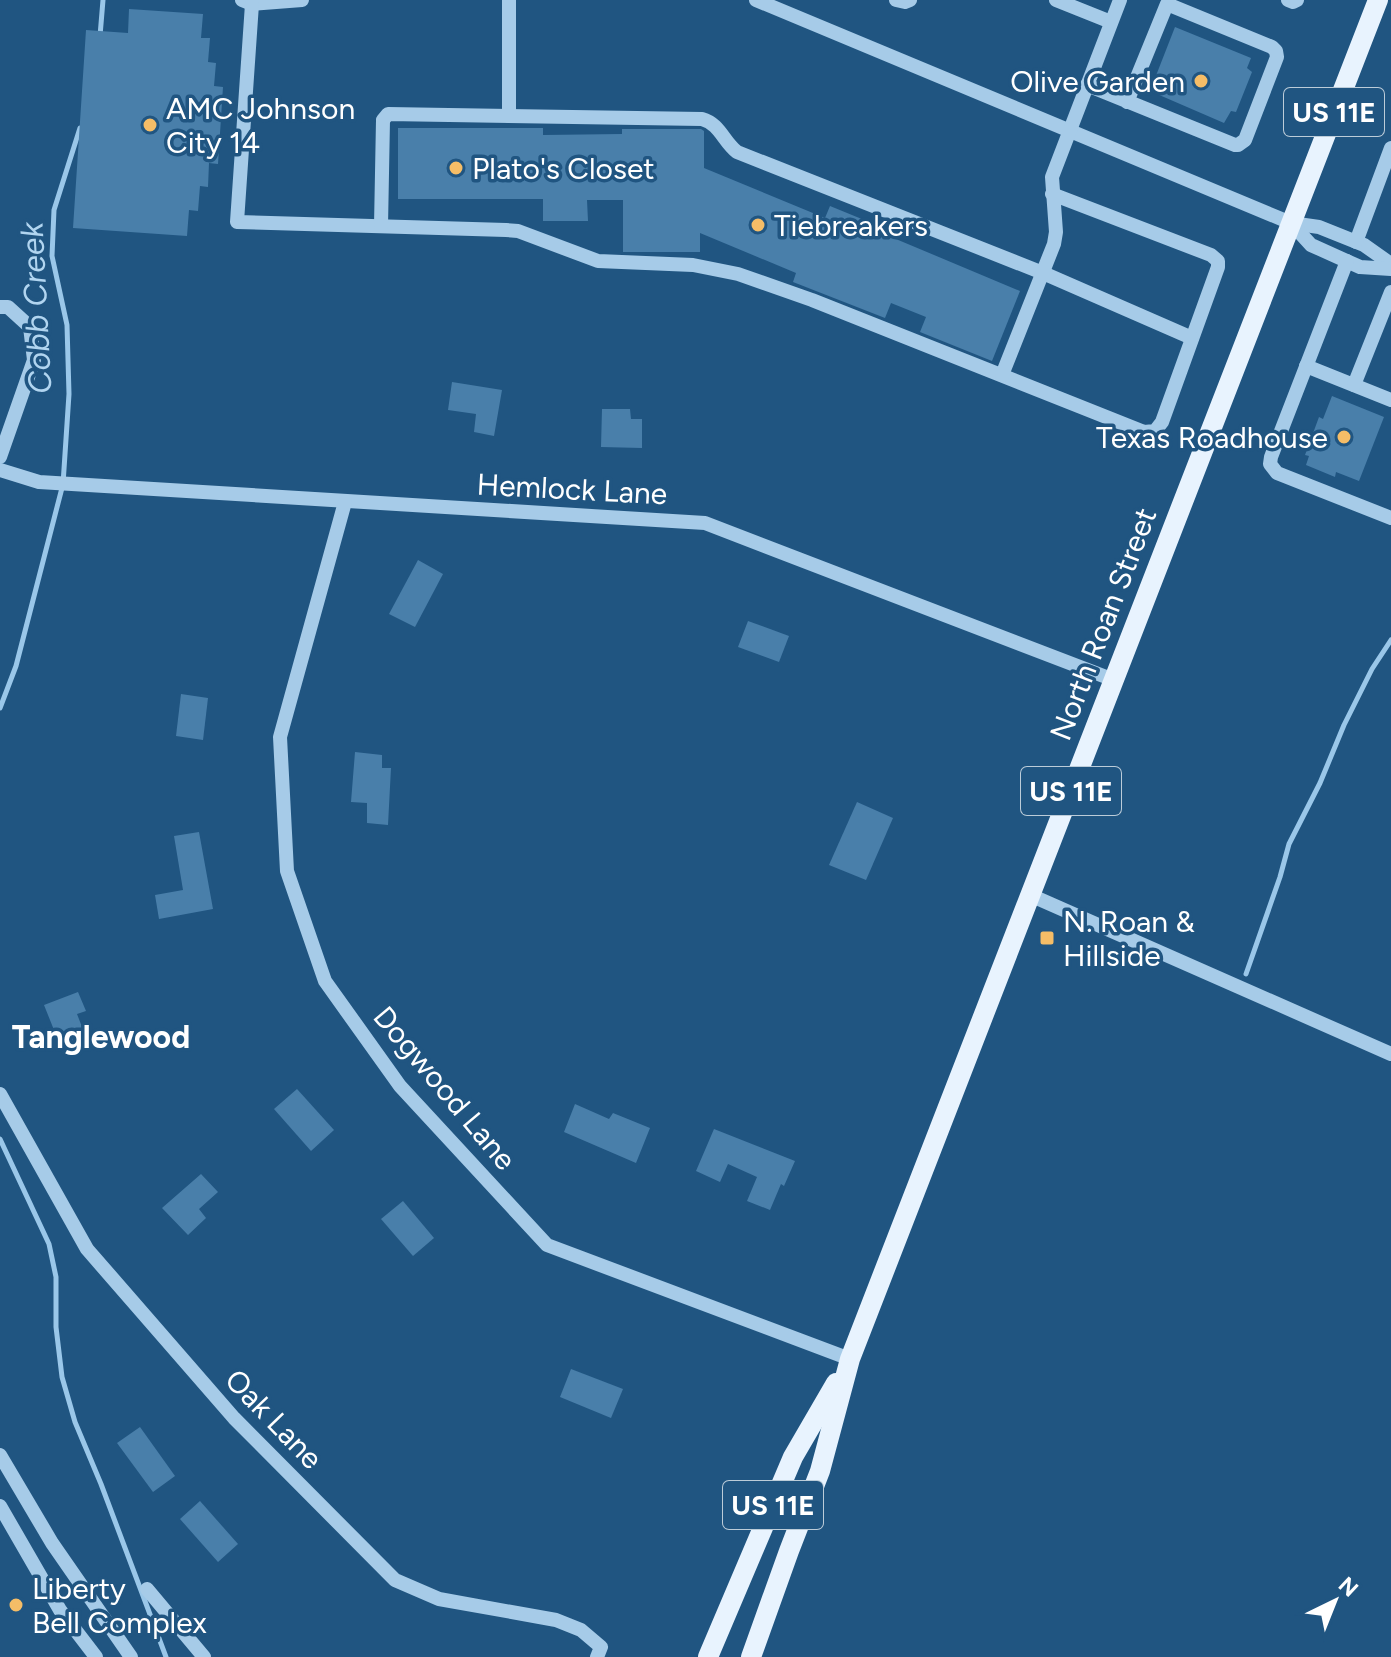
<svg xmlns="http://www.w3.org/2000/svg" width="1391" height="1657" font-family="Figtree,sans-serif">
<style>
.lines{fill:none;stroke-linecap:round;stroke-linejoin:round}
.stream{stroke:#9ac7e9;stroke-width:5}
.building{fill:#497faa}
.minor{stroke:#a6cbe8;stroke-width:14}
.major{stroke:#e8f3fe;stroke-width:20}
.poi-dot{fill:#f5bd67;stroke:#205581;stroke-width:3}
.labels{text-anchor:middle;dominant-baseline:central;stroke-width:7;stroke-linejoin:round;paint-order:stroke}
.shield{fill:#205581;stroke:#bcccd9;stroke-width:2}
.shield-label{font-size:28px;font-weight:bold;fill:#fff}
.poi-label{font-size:30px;fill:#fff;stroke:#205581;text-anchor:start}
.street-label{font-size:30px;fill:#fff;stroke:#205581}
.water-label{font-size:32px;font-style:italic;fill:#b1d5f0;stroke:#205581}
.neighbourhood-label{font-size:32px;font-weight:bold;fill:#fff;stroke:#205581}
</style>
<rect width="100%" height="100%" fill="#205581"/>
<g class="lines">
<g class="stream">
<polyline points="100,36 103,0"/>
<polyline points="0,708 16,666 63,484 69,394 67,325 52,256 54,210 80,128"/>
<polyline points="1246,974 1280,877 1289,844 1320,783 1344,725 1372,669 1391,640"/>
<polyline points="0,1139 49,1244 56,1277 56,1327 62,1377 75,1422 101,1484 166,1657"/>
</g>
</g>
<g class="building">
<polygon points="129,9 203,14 201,38 210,38 208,62 216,63 214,86 223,87 218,164 209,163 208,187 200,186 198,211 189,210 187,236 73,228 86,30 128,33"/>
<polygon points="1175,27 1251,58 1247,68 1252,72 1236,112 1231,111 1224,123 1150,91"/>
<polygon points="398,128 543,128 543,135 622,134 622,129 701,129 704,131 704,168 825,218 830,206 874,224 872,229 1020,291 992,361 920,332 926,317 891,303 885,318 793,282 796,273 700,233 700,252 623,252 623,200 587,200 588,221 543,221 543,199 398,199"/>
<polygon points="452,382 502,390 494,436 474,432 476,414 448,410"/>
<polygon points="1332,396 1384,417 1359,481 1336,472 1335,477 1306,465 1309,456 1305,455 1319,417 1323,419"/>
<polygon points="602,409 630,409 631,419 642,419 642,448 601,447"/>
<polygon points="418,560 443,574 415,627 389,614"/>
<polygon points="748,621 789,636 779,662 738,647"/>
<polygon points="181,694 208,698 203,740 176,736"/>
<polygon points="355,752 382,755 382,768 391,768 388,825 367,823 367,803 351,802"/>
<polygon points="857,802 893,818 866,880 829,865"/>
<polygon points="199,832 213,909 159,919 155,895 183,890 174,836"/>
<polygon points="78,992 86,1011 77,1014 89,1045 64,1055 44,1005"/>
<polygon points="297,1089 334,1130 311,1151 274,1109"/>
<polygon points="575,1104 609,1119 613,1113 650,1128 636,1163 564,1132"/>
<polygon points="714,1129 795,1161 784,1186 781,1184 770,1210 747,1201 757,1177 728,1164 720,1182 696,1171"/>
<polygon points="201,1174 218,1192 199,1209 206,1218 188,1235 162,1208"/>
<polygon points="403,1201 434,1238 413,1256 381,1219"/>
<polygon points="571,1369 623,1389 611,1418 560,1397"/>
<polygon points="140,1427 175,1476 153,1492 117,1443"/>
<polygon points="200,1501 238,1544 218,1562 180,1519"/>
</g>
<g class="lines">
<g class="minor">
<polyline points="242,0 252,4 302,0"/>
<polyline points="509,0 509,116"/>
<polyline points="756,0 1291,223 1319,227 1364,245 1391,264"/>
<polyline points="896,0 905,2 910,0"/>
<polyline points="1056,0 1111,22"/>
<polyline points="1288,0 1293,2 1297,0"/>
<polyline points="252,4 237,222 506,230 518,231 598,261 693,265 738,274 812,300 1144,432 1155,431 1162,422 1218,267 1218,261 1211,255 1052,194"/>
<polyline points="1087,85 1235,145 1238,145 1245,140 1277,57 1276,51 1272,47 1167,4 1127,102"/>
<polyline points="1291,223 1311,245 1360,267 1391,269"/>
<path d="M381 226 383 120 388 114 702 119C720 124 723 141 737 152L1043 273 1192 338"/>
<polyline points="1356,242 1391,148"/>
<polyline points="1347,261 1271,457 1270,464 1277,473 1391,518"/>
<polyline points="0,307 8,307 30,327 34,360 0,457"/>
<polyline points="1306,366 1391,400"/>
<polyline points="1002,375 1054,244 1056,232 1052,177 1120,0"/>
<polyline points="1354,385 1391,292"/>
<polyline points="0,470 39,482 705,523 1114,680"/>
<polyline points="345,502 280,737 287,871 325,981 400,1086 547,1245 850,1359"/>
<polyline points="1030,895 1391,1054"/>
<polyline points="0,1094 87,1249 234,1418 395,1580 439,1599 556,1620 581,1630 601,1647 597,1657"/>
<polyline points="0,1455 52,1543 131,1657"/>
<polyline points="0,1506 60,1610 96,1657"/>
<polyline points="147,1589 204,1657"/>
</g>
<g class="major">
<polyline points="708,1657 793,1457 836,1383"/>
<polyline points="751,1657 789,1551 820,1471 850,1359 1378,0"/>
</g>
</g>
<g class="poi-dot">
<circle cx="1201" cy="81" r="8"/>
<circle cx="150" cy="125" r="8"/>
<circle cx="456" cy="168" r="8"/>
<circle cx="758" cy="225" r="8"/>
<circle cx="1344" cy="437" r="8"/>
<rect x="1039" y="930" width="16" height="16" rx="4"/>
<circle cx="16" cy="1605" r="8"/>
</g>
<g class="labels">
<g class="shield">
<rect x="1284" y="88" width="100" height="48" rx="6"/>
<rect x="1021" y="767" width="100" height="48" rx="6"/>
<rect x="723" y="1481" width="100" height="48" rx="6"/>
</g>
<g class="shield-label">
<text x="1334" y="112">US 11E</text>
<text x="1071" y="791">US 11E</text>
<text x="773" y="1505">US 11E</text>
</g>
<g class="poi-label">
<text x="1185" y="81" text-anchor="end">Olive Garden</text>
<text x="166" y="108">AMC Johnson<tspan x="166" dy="34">City 14</tspan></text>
<text x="472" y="168">Plato's Closet</text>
<text x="774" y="225">Tiebreakers</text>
<text x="1328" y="437" text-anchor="end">Texas Roadhouse</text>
<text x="1063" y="921">N. Roan &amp;<tspan x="1063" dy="34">Hillside</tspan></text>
<text x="32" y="1588">Liberty<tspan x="32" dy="34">Bell Complex</tspan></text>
</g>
<g class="street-label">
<text transform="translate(572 489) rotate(3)">Hemlock Lane</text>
<text transform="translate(1103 624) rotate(-69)">North Roan Street</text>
<text transform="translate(445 1088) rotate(50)">Dogwood Lane</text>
<text transform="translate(274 1419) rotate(46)">Oak Lane</text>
</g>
<g class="water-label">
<text transform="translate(36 308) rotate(-93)">Cobb Creek</text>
</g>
<g class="neighbourhood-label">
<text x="101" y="1037">Tanglewood</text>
</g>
</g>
<g transform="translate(1335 1601) rotate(43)" stroke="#205581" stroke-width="6" paint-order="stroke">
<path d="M0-6L14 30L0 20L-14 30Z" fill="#ffffff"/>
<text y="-12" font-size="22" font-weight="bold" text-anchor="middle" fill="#ffffff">N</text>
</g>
</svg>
